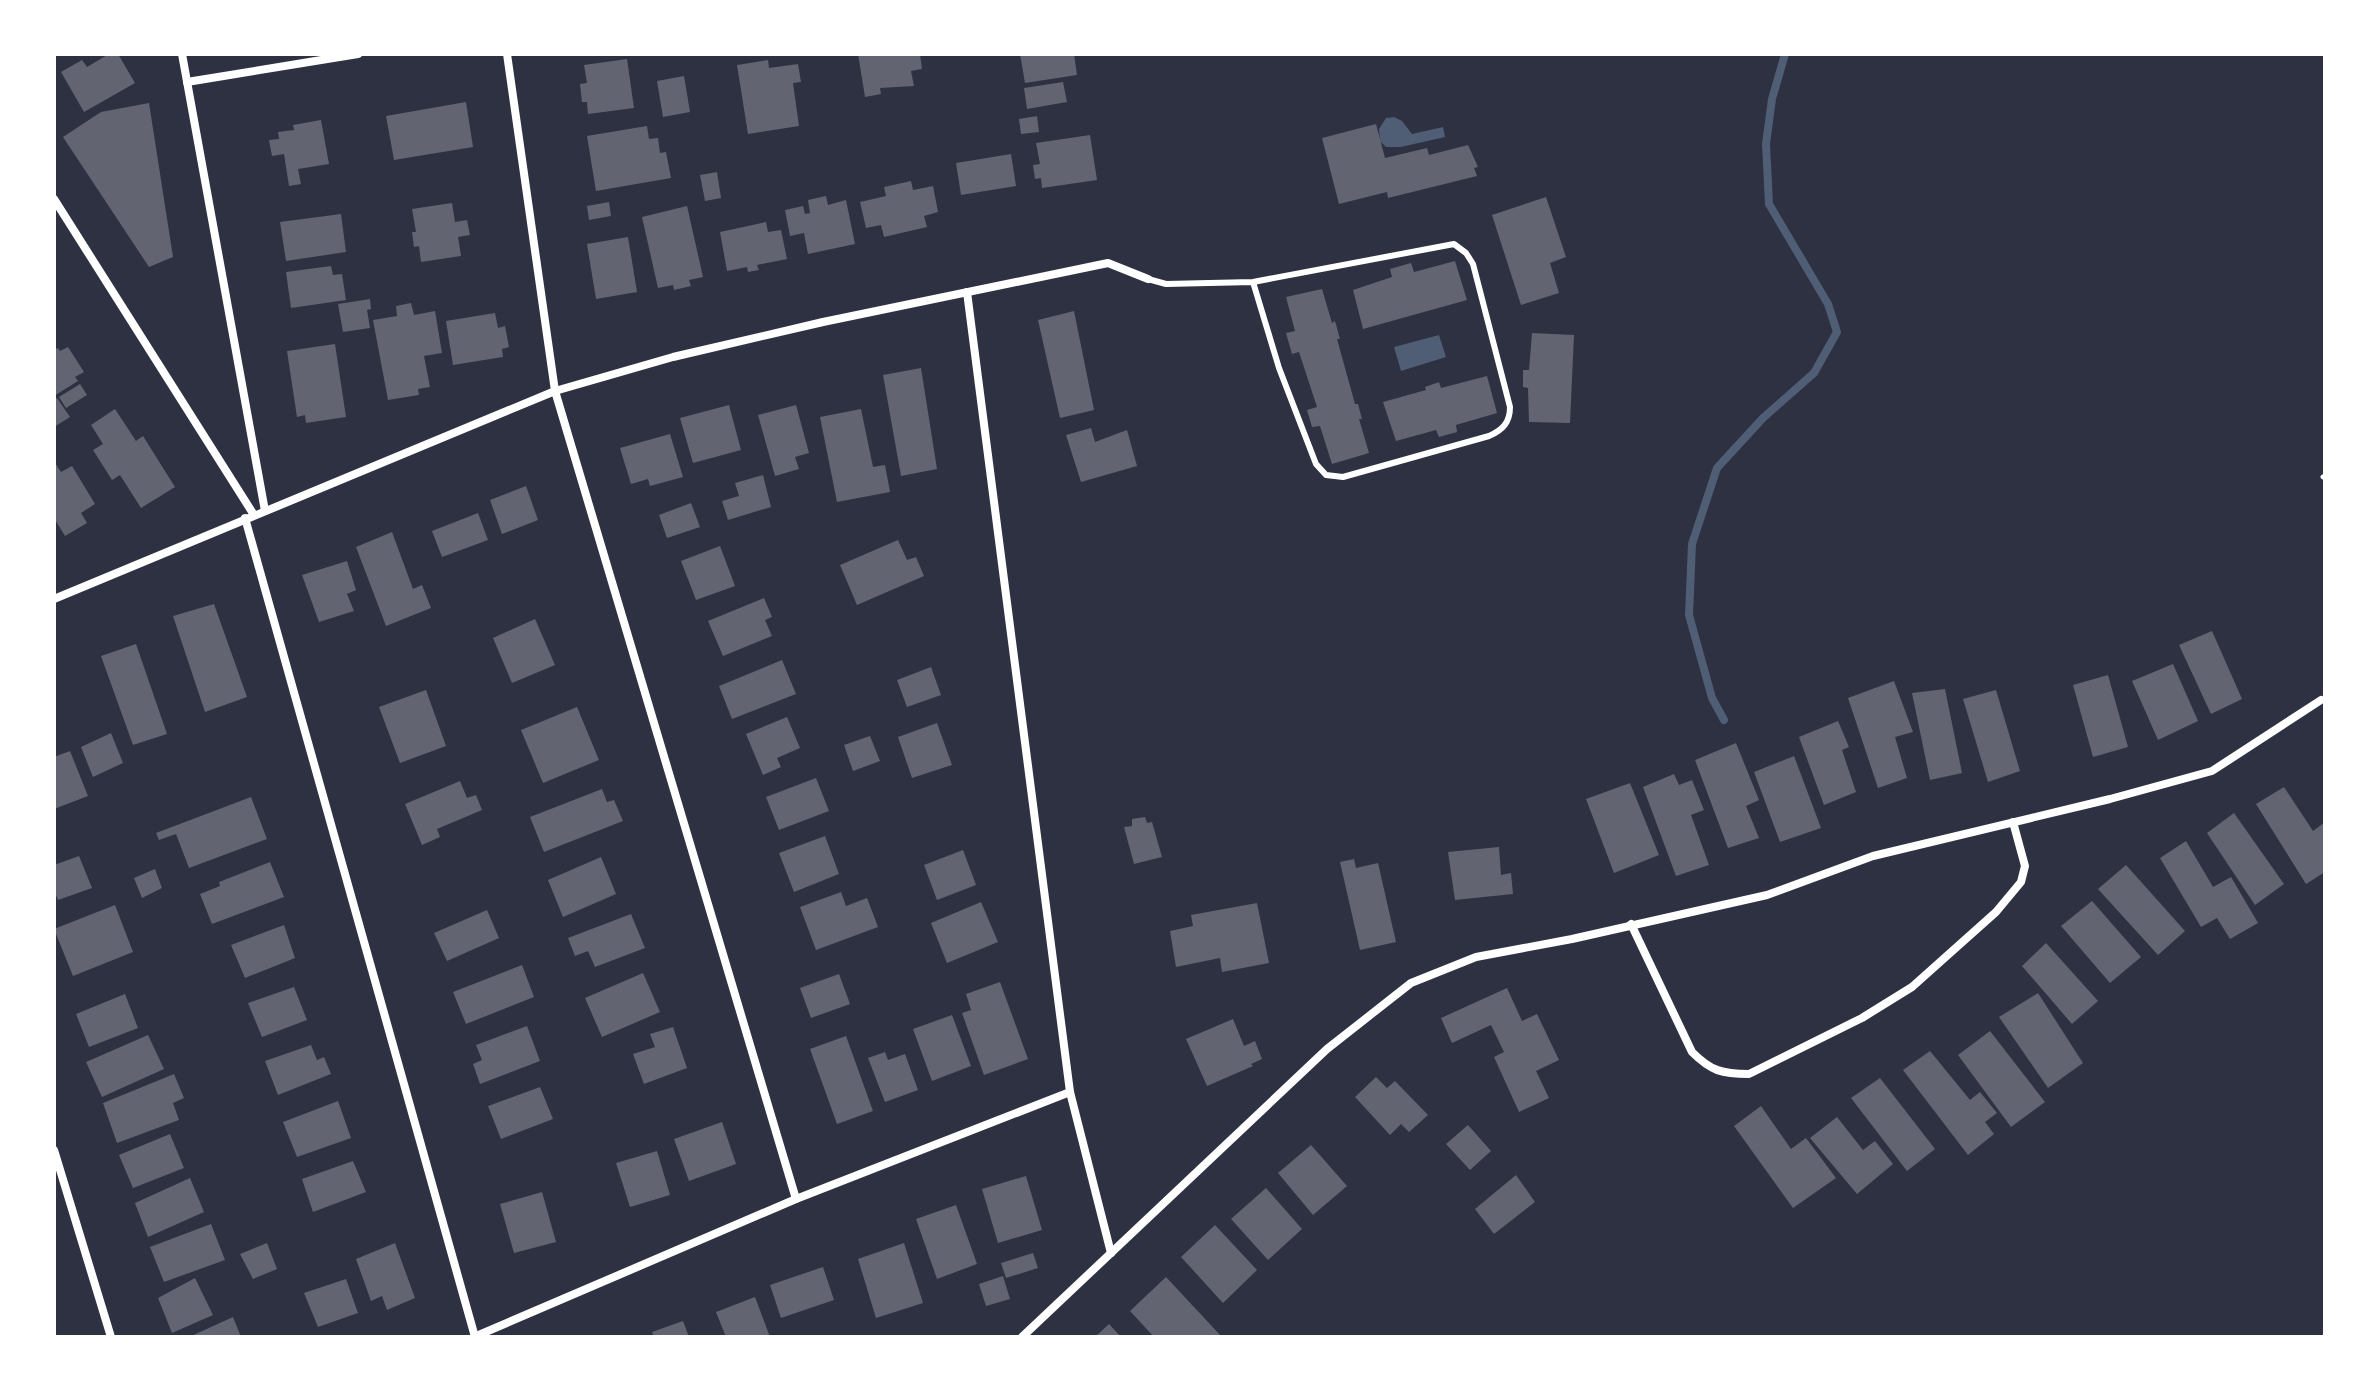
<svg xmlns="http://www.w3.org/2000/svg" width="2379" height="1391" font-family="'Source Serif 4',serif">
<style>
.water{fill:#4f5d75}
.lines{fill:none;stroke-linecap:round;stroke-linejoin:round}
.stream{stroke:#4f5d75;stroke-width:8}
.building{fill:#626471}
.path{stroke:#fff;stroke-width:5}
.service{stroke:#fff;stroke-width:6}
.minor{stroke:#fff;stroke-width:8}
</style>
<rect width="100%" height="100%" fill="#2d3142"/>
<g class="water">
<polygon points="1394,117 1402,121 1412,134 1443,127 1445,137 1401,147 1386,147 1380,141 1379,129 1386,118"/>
<polygon points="1439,335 1446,357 1401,371 1394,347"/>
</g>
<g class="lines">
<polyline class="stream" points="1724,720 1712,698 1689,615 1692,544 1717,468 1763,418 1814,373 1837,332 1828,304 1769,204 1766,144 1772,99 1785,54"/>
</g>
<g class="building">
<polygon points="109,54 118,54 135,83 84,112 61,72 82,60 87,67"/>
<polygon points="858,54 920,54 922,69 911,71 914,86 880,88 881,94 865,97"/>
<polygon points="1020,54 1074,54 1077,75 1025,83"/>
<polygon points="627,59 634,108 588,114 587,102 582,102 580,84 587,83 584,65"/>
<polygon points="768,60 769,68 798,64 801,82 793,83 799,126 748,134 737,65"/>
<polygon points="684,76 690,112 663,117 657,81"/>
<polygon points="1063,82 1067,102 1027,109 1024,88"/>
<polygon points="466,102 473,147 394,160 386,116"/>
<polygon points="149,103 173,257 149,267 63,137 101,112"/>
<polygon points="1037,116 1039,132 1021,134 1019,119"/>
<polygon points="321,120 329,164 298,169 301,184 289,186 284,154 272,156 269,140 279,139 278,132 294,130 293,125"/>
<polygon points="1376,124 1385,158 1427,148 1429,155 1468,145 1478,167 1474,168 1477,176 1388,198 1387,192 1339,204 1322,138"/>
<polygon points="647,126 649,139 658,138 660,153 666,152 671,178 596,191 587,136"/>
<polygon points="1090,135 1097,180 1042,188 1041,178 1035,179 1033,165 1040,164 1036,143"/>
<polygon points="1011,154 1016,186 961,195 956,163"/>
<polygon points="717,172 721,198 705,201 700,175"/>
<polygon points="911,181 913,190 933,186 938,212 924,216 927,227 884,237 881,225 866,228 860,202 886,196 884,187"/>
<polygon points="826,196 828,205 846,200 855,244 808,254 804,233 790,236 785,210 803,206 805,214 810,213 808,200"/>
<polygon points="1546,197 1566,257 1550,263 1559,293 1521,305 1492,215"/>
<polygon points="609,202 611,216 589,220 587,206"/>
<polygon points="452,203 455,222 467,220 470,235 458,237 461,256 421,262 419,246 414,247 412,232 416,232 412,209"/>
<polygon points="687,206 703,277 689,280 691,286 674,290 673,285 658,288 642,217"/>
<polygon points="341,214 346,252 286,261 280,222"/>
<polygon points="766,222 768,232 781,230 787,259 757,265 759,270 748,272 747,267 727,271 720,232"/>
<polygon points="628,237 637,292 596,299 587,244"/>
<polygon points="1455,261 1467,300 1363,329 1353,290 1392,277 1390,269 1411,263 1414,272"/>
<polygon points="331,266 333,275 342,274 346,300 291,308 286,272"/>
<polygon points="1322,289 1332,323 1335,321 1340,339 1337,339 1355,404 1358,404 1362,419 1359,419 1369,453 1332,464 1320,426 1312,427 1307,410 1317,407 1299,352 1292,354 1286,333 1295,331 1286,297"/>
<polygon points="370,299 371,309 367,310 370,328 343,332 338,304"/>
<polygon points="411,303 414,315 435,311 442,353 424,356 430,387 418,389 419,395 388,400 373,320 397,316 396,306"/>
<polygon points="1074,311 1094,410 1060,418 1038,320"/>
<polygon points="495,313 498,328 505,326 509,347 502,349 503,357 453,365 446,321"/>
<polygon points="1532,333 1574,335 1570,423 1529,422 1528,388 1523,387 1523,370 1529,370"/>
<polygon points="335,344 346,417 306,423 305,415 297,417 287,351"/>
<polygon points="68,347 84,372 75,377 78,381 54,396 54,350 58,348 60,351"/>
<polygon points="921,368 937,469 901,476 883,375"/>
<polygon points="1487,376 1497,413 1456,425 1457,432 1439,437 1436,430 1396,441 1383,402 1426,390 1425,387 1439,382 1441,388"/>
<polygon points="80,384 87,395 66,408 59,397"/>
<polygon points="57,398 70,417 54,427 54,400"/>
<polygon points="729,405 741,450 693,463 680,418"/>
<polygon points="796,405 809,453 795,457 799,469 775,476 758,415"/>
<polygon points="115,409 136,441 143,436 175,487 141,508 120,475 112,480 93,450 103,444 91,425"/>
<polygon points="861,409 873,467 885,465 890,492 837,502 820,417"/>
<polygon points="1091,428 1095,442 1127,430 1137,466 1081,482 1066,435"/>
<polygon points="670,434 683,477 650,486 648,479 631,484 620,448"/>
<polygon points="54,461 61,472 72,466 95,504 81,513 87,523 65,536 54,518"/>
<polygon points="763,475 771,507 728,520 722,501 739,496 735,483"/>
<polygon points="526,486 538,520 502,534 490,500"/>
<polygon points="691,503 700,527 667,538 659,515"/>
<polygon points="478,513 488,540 442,557 432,531"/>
<polygon points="392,532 413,589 422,585 431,608 386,626 356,547"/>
<polygon points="898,540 907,560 916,557 924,576 857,605 840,565"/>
<polygon points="720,546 735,586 696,600 681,561"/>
<polygon points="347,561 356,590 347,594 354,611 319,622 302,575"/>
<polygon points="764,598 772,617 765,620 772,636 723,656 708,621"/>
<polygon points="214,604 247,697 205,712 173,616"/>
<polygon points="535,619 555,665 512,683 493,638"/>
<polygon points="2212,631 2242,699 2211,714 2179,645"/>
<polygon points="136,644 167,734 133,745 101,656"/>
<polygon points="782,660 796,694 732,719 719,686"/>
<polygon points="2173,664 2198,721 2158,740 2132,681"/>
<polygon points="931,667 941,695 907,707 897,680"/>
<polygon points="2108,675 2128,747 2093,757 2073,685"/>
<polygon points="1894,681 1913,732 1895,737 1907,778 1878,788 1848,698"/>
<polygon points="1945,689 1962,773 1930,780 1912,693"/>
<polygon points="426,690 446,746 400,763 379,707"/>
<polygon points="1996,690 2020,771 1988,782 1963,699"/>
<polygon points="577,707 599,760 543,783 521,730"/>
<polygon points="787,717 800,748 777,758 781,767 763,775 746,734"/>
<polygon points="1838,721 1849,747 1842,750 1856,792 1824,805 1799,737"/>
<polygon points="937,723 952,765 912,778 898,737"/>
<polygon points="111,733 123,763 93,777 81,747"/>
<polygon points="870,736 880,761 853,771 844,745"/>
<polygon points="1736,743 1759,800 1746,806 1759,838 1728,848 1695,760"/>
<polygon points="70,751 88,796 54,809 54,757"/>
<polygon points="1794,756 1821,828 1780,842 1754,772"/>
<polygon points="1674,774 1679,785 1692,780 1704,810 1691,815 1709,865 1676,876 1643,787"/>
<polygon points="816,778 829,811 779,830 766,797"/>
<polygon points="460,781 467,798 476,795 482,810 437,829 440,837 422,845 405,804"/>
<polygon points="1630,783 1659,855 1614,873 1586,799"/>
<polygon points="2284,787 2313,831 2325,822 2325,872 2306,884 2256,804"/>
<polygon points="602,789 607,802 614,800 623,821 544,852 530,817"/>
<polygon points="251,797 267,839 189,868 176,834 159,840 156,833"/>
<polygon points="2234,813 2284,884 2255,905 2207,833"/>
<polygon points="1145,817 1147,823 1152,822 1162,857 1134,864 1124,827 1132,826 1132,819"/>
<polygon points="825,836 839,874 794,892 779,853"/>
<polygon points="2186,841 2213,887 2231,877 2258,923 2230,939 2217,918 2201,927 2160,858"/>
<polygon points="1499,847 1501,875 1511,873 1513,894 1455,900 1448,852"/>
<polygon points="963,850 976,885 937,900 924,865"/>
<polygon points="79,856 92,888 58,900 54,890 54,865"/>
<polygon points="601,857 616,894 563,917 548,880"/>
<polygon points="1354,859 1356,868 1378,863 1396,942 1360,950 1340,862"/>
<polygon points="270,862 284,897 212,924 200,894 220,886 219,882"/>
<polygon points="2126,865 2185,931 2158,955 2098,889"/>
<polygon points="155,869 162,888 142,898 134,878"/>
<polygon points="841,892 846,906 867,898 878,927 816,950 800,907"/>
<polygon points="2092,901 2141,957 2110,983 2061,926"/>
<polygon points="981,902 998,942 947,963 931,923"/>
<polygon points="1257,903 1269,963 1222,972 1220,958 1176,967 1170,931 1193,926 1191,915"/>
<polygon points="115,905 133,952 73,976 54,929"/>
<polygon points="487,910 499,938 447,961 434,933"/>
<polygon points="631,914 645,948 595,967 588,951 575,956 568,938"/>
<polygon points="284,925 295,958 245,978 231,945"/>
<polygon points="2046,943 2098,1001 2072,1024 2022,966"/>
<polygon points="522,965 534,997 466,1024 453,992"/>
<polygon points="643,973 660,1012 602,1037 585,998"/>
<polygon points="839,974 850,1004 811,1018 800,988"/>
<polygon points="1000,982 1028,1059 984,1075 962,1013 971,1010 966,994"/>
<polygon points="294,987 307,1020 262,1037 248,1003"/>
<polygon points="1507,988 1522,1021 1537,1014 1559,1060 1536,1071 1549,1098 1519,1112 1494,1057 1504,1052 1491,1025 1452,1043 1441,1018"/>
<polygon points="2038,993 2083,1063 2048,1088 1999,1017"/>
<polygon points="125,994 138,1028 89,1047 76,1014"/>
<polygon points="952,1015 971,1066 932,1081 913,1029"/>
<polygon points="1233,1019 1244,1046 1255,1041 1262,1059 1251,1064 1253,1066 1207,1086 1186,1039"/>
<polygon points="527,1026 540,1061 480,1084 473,1064 482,1060 476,1045"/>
<polygon points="673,1027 687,1068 644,1084 633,1054 655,1047 650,1034"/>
<polygon points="1990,1031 2045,1102 2011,1127 1958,1055"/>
<polygon points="148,1035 164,1069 102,1097 86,1062"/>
<polygon points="846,1036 873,1111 837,1124 810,1049"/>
<polygon points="311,1045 317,1060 324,1057 331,1074 278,1095 265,1061"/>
<polygon points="1930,1051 1970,1100 1980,1092 1997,1113 1985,1122 1994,1134 1968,1155 1903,1070"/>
<polygon points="885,1052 888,1060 905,1054 918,1090 885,1102 868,1058"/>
<polygon points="174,1074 184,1098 173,1103 179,1120 117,1143 103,1103"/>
<polygon points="1376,1077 1387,1088 1395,1081 1428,1115 1409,1132 1401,1124 1390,1135 1355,1097"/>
<polygon points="1880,1078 1935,1149 1907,1171 1851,1098"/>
<polygon points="540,1087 553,1119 501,1139 488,1106"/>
<polygon points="338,1101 351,1138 297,1157 283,1122"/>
<polygon points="1761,1106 1791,1149 1806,1138 1836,1178 1793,1208 1734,1126"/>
<polygon points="1837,1117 1863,1150 1875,1141 1893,1164 1857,1194 1810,1138"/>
<polygon points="722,1122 736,1164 689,1181 674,1139"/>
<polygon points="1468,1125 1491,1151 1470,1170 1446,1144"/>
<polygon points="170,1134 184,1168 133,1188 119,1155"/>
<polygon points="1311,1145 1347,1186 1313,1215 1278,1173"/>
<polygon points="657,1151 670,1195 630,1207 616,1163"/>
<polygon points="353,1161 366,1192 313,1212 302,1179"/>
<polygon points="1516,1175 1535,1202 1494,1234 1475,1209"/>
<polygon points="1026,1176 1042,1230 998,1243 982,1189"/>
<polygon points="190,1178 204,1212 148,1237 135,1203"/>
<polygon points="1266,1188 1302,1229 1268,1260 1231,1219"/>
<polygon points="542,1192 556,1242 514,1253 500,1204"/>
<polygon points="956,1205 977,1264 937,1279 916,1219"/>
<polygon points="211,1224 225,1260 164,1282 150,1247"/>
<polygon points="1215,1225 1257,1270 1223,1303 1181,1257"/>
<polygon points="267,1243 277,1269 253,1279 240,1254"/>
<polygon points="395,1243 415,1298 387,1310 382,1296 371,1301 356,1259"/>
<polygon points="904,1243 923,1303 876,1318 858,1259"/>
<polygon points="1033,1253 1038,1268 1006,1278 1001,1263"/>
<polygon points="823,1267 834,1300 781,1318 770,1285"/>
<polygon points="1003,1276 1010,1299 986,1306 979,1284"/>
<polygon points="1166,1277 1222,1337 1154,1337 1130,1311"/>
<polygon points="195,1278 213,1315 172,1333 158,1298"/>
<polygon points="346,1279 358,1313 318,1327 304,1293"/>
<polygon points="755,1297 770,1337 726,1337 716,1312"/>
<polygon points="233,1317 241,1337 189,1337"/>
<polygon points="683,1321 689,1337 654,1337 652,1332"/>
<polygon points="1109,1324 1121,1337 1095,1337"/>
</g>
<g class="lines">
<polyline class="path" points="2323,477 2325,476"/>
<path class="service" d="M1148 279 1166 284 1253 282 1454 244 1466 253 1473 264 1510 407C1510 422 1503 430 1489 436L1343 477 1326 475 1316 464 1279 368 1253 282"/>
<g class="minor">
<polyline points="182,54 265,511"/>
<polyline points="507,54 555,391 796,1199"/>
<polyline points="187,82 358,54"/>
<polyline points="54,199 254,515"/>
<polyline points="967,292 1070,1092 1111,1253"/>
<polyline points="245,518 475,1337"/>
<polyline points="54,599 555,391 673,357 823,322 1108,263 1148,279"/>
<path d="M1631 924 1692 1052C1711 1071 1722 1074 1749 1074L1862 1018 1912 987 1996 912 2021 882 2025 866 2013 822"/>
<polyline points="54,1150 111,1337"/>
<polyline points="474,1337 796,1199 1070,1092"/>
<polyline points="1022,1337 1327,1049 1411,983 1476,957 1572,939 1767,895 1873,856 2110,799 2212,771 2321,700"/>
</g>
</g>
<rect width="2379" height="1391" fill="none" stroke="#ffffff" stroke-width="112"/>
</svg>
